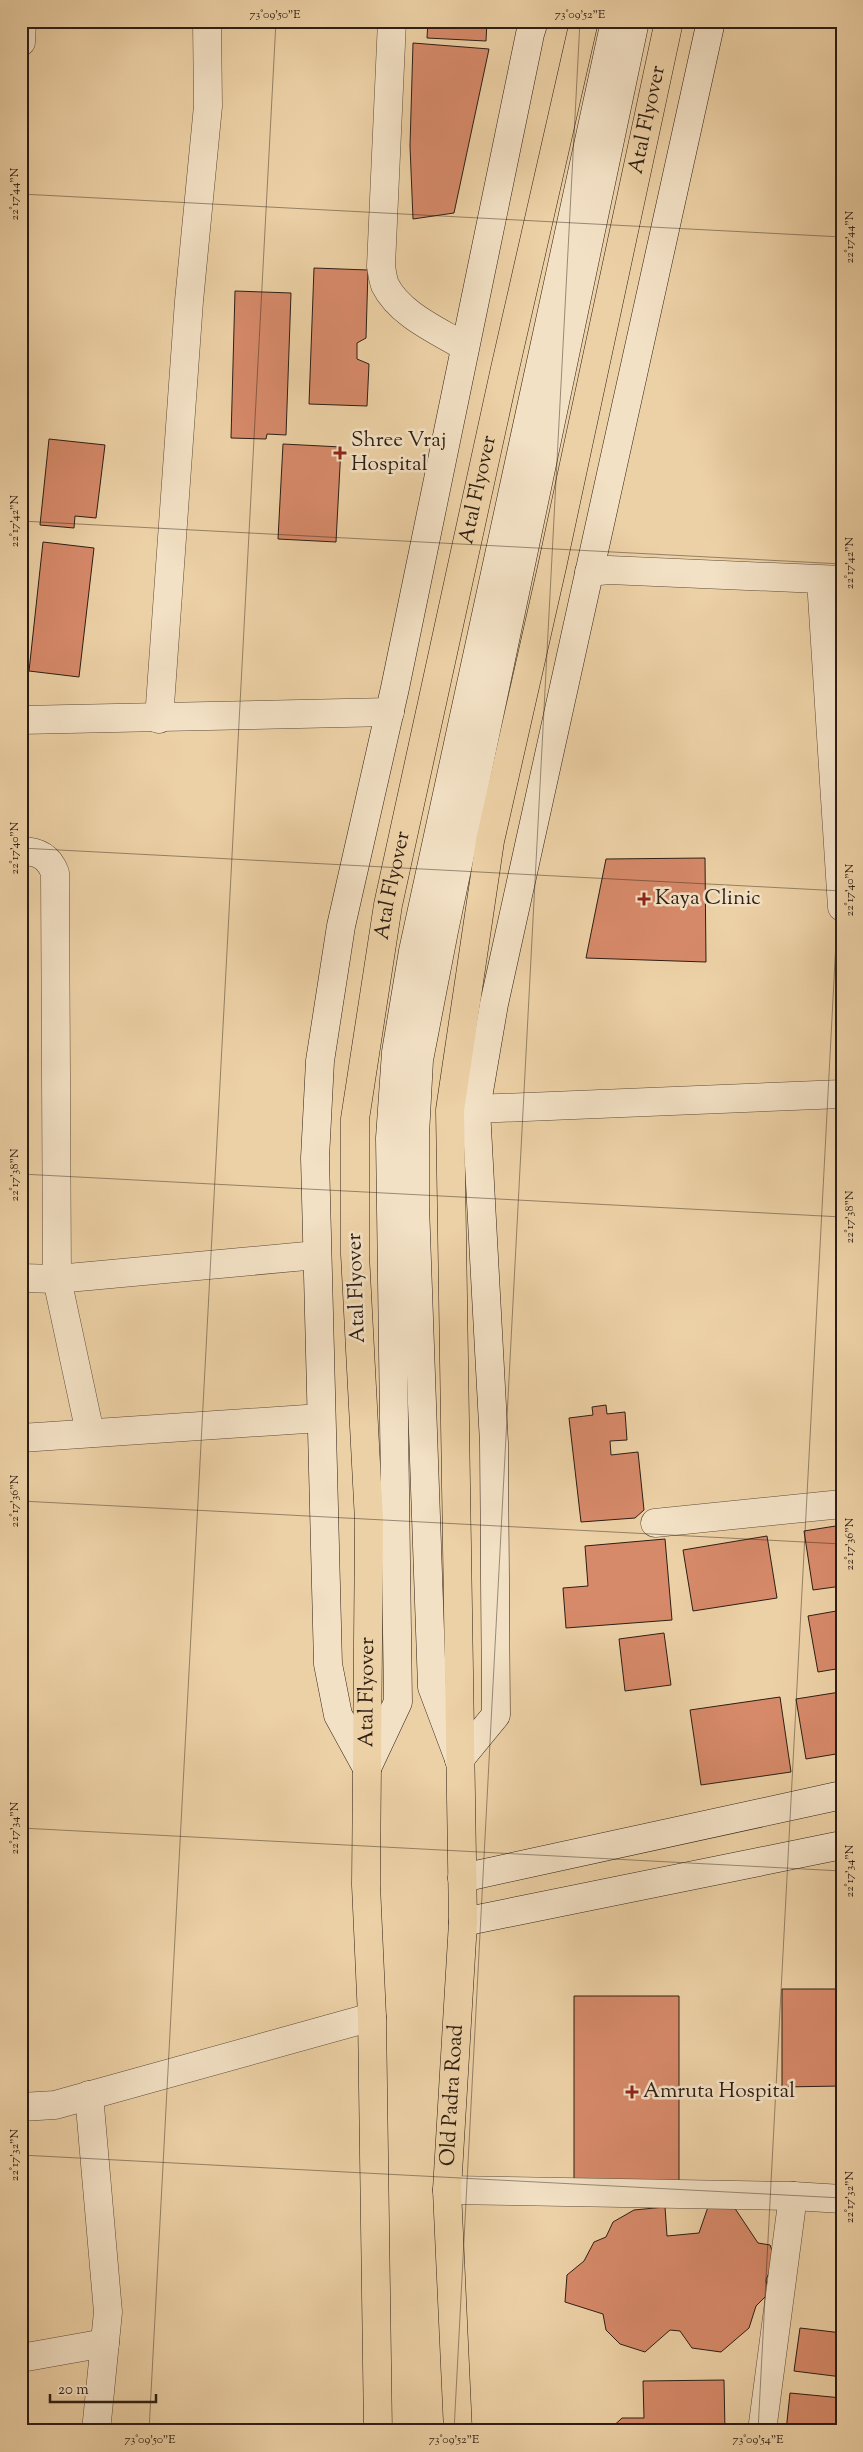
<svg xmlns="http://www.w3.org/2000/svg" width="863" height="2452" font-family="'Sorts Mill Goudy',serif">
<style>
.building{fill:#d78a6a;stroke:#2d1e14}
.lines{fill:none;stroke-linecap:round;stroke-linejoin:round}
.street-casing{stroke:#5d4b38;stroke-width:29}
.secondary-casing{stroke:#2d1e14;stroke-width:29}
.primary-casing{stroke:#2d1e14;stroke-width:29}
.street{stroke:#f3e1c5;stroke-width:28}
.secondary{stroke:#f3e1c5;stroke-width:28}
.primary{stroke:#edd1a6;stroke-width:28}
.ticks{fill:none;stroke:#2d1e14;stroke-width:1;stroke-opacity:0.45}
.poi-dot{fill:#8f2418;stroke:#f3e1c5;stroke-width:2}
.labels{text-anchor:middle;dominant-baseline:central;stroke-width:5;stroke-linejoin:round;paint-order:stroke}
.street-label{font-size:21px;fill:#2d1e14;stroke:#f3e1c5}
.poi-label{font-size:21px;fill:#2d1e14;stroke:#f3e1c5;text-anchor:start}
.neatline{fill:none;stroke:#2d1e14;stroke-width:2}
.ticks-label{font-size:12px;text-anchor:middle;fill:#2d1e14}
</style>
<rect width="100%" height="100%" fill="#edd1a6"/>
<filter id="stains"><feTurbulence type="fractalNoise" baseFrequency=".004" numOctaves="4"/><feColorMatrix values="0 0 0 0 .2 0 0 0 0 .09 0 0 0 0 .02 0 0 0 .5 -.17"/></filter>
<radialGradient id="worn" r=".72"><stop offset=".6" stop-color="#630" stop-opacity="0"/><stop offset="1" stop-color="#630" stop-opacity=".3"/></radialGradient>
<g class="building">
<polygon points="428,21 487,21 486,41 427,38"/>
<polygon points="413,43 489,49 454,213 413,219 410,146"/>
<polygon points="314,268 368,270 366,338 357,343 357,359 369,364 367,406 309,404"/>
<polygon points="235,291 291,293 286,435 267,434 266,439 231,438"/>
<polygon points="49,439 105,445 96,518 75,516 74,528 40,525"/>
<polygon points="283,444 341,447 336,542 278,539"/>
<polygon points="43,542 94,548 79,677 29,671"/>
<polygon points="705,858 706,962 586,958 606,859"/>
<polygon points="606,1405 607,1414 625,1412 627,1440 610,1441 611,1455 638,1452 644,1510 635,1518 581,1522 569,1418 593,1415 592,1407"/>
<polygon points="842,1525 842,1586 813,1590 804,1531"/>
<polygon points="767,1536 777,1598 693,1611 683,1550"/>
<polygon points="665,1539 672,1620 566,1628 563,1588 588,1586 585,1546"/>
<polygon points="842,1610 842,1668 818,1672 808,1616"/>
<polygon points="664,1633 671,1685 625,1691 619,1639"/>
<polygon points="840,1692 842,1753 806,1759 796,1699"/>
<polygon points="780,1697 791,1772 701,1785 690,1710"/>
<polygon points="782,1989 842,1989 842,2086 782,2087"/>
<polygon points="574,1996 679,1996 679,2185 574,2184"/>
<polygon points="709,2204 732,2204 758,2243 770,2245 775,2258 766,2280 769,2293 756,2306 749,2328 721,2352 692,2348 680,2331 670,2330 645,2352 620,2344 606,2330 603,2314 565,2302 567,2275 584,2261 594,2242 606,2237 613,2222 634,2210 665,2207 667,2236 699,2233"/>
<polygon points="800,2328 842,2333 842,2377 794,2371"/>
<polygon points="724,2380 725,2431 608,2431 622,2418 644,2418 643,2381"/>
<polygon points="790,2393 842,2398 840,2431 786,2431"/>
</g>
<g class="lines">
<g class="street-casing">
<g id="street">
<path d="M392 21 381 266C382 272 383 280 385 285 400 315 439 331 465 347"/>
<polyline points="21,42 22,21"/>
<polyline points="589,572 609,570 842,580"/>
<polyline points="821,580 842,907"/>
<polyline points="159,719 189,301 208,106 207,21"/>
<polyline points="21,720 390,712"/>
<path d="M21 851C39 851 49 857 55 873L57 1279 90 1433"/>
<polyline points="476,1109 842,1094"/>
<polyline points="21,1278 57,1279 317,1255"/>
<polyline points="21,1438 321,1418"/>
<polyline points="655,1523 842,1504"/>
<polyline points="89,2095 108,2312 96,2431"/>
<polyline points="21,2107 55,2105 372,2017"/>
<polyline points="447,2190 793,2196 842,2199"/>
<polyline points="21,2358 105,2343"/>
<polyline points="762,2431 793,2196"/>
</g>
</g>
<g class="secondary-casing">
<g id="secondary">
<polyline points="459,1759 432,1687 415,1205 415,1135 419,1060 444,931 635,21"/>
<polyline points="459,1760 496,1715 494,1443 476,1109 494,1004 711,21"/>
<polyline points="367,1768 338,1715 328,1664 315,1158 320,1061 341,926 395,688 530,34 534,21"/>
<polyline points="367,1768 398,1702 390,1138 396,1052 413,951 615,21"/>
<polyline points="462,1878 842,1795"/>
<polyline points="463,1922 842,1845"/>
</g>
</g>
<g class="primary-casing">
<g id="primary">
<path id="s1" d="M378 2431 372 2017 366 1885 369 1521 355 1254V1119L388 905 504 373 584 21"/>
<path id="s2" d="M458 2431 447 2190 463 1922 450 1110 490 841 552 567 669 21"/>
</g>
</g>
<use href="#street" class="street"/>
<use href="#secondary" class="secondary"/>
<use href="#primary" class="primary"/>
</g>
<path class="ticks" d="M21 194 842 237M21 521 842 564M21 848 842 891M21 1174 842 1217M21 1501 842 1544M21 1828 842 1871M21 2155 842 2198M149 2431 276 21M454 2431 580 21M758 2431 842 827"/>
<g class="poi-dot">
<path d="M337.5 445.5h5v5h5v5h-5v5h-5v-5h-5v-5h5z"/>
<path d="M641.5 891.5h5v5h5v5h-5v5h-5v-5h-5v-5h5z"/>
<path d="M629.5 2084.5h5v5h5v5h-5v5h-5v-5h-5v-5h5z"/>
</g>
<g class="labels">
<g class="street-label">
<text stroke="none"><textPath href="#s2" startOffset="2332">Atal Flyover</textPath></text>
<text stroke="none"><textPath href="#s1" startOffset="1954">Atal Flyover</textPath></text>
<text stroke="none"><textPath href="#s1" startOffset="1549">Atal Flyover</textPath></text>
<text transform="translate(357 1288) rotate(-92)">Atal Flyover</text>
<text stroke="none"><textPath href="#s1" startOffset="739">Atal Flyover</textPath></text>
<text stroke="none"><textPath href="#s2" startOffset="336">Old Padra Road</textPath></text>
</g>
<g class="poi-label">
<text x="351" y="441">Shree Vraj<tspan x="351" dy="24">Hospital</tspan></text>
<text x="655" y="899">Kaya Clinic</text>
<text x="643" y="2092">Amruta Hospital</text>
</g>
</g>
<rect width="863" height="2452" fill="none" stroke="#edd1a6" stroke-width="55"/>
<path d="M50 2394v8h106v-8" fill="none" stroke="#2d1e14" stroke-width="2.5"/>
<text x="58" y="2394" font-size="15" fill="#2d1e14" stroke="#f3e1c5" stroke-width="4" paint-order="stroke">20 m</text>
<rect x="28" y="28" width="808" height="2396" class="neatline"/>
<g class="ticks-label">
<text x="275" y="18">73°09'50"E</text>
<text x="580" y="18">73°09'52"E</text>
<text transform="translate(14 194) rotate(-90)" y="4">22°17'44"N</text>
<text transform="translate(849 237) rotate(-90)" y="4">22°17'44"N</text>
<text transform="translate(14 521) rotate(-90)" y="4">22°17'42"N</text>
<text transform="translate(849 563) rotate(-90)" y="4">22°17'42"N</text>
<text transform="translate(14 848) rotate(-90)" y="4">22°17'40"N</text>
<text transform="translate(849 890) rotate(-90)" y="4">22°17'40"N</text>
<text transform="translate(14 1175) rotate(-90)" y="4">22°17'38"N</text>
<text transform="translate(849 1217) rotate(-90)" y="4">22°17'38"N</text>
<text transform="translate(14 1501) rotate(-90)" y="4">22°17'36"N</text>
<text transform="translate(849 1544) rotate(-90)" y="4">22°17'36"N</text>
<text transform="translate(14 1828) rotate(-90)" y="4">22°17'34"N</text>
<text transform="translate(849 1871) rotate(-90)" y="4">22°17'34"N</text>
<text transform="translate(14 2155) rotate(-90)" y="4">22°17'32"N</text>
<text transform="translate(849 2197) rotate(-90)" y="4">22°17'32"N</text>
<text x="150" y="2443">73°09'50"E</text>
<text x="454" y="2443">73°09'52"E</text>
<text x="758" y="2443">73°09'54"E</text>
</g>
<rect width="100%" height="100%" filter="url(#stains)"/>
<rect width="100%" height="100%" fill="url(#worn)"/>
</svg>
